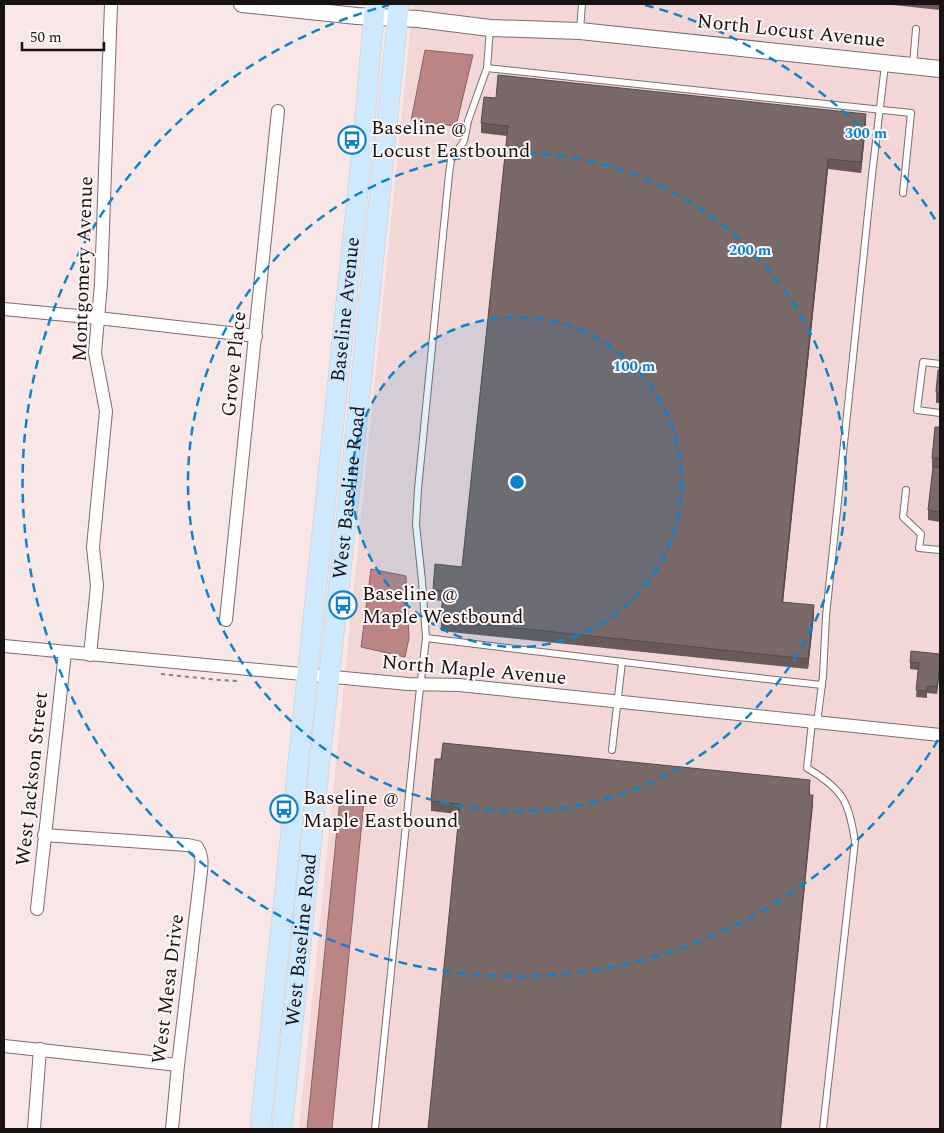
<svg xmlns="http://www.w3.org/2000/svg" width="944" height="1133" font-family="Spectral,serif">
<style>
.built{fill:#f3d7d7}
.water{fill:#bb8586;stroke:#8a6263}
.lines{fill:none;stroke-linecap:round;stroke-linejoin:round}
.service-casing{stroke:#7e6d6d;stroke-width:8}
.minor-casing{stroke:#7e6d6d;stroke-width:14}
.tertiary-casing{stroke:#7e6d6d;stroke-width:18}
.primary-casing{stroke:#cccbcb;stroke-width:21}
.path{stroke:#8a7e7e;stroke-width:2;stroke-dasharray:4 4;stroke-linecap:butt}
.service{stroke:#fff;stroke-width:6}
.minor{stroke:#fff;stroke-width:12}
.tertiary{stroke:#fff;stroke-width:16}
.primary{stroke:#cee8fe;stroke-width:20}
.wall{fill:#695a5a}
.shaded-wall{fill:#554a4a}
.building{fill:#7a6969;stroke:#554a4a}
.ring{fill:none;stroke:#0c84cd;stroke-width:2.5;stroke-dasharray:9 6}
.labels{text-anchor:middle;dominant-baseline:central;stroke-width:4;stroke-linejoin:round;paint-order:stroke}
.street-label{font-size:20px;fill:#181212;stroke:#fef6f6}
.poi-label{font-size:20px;fill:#181212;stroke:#fef6f6;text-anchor:start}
.centre{fill:#0c84cd;stroke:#fef6f6;stroke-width:2.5}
.ring-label{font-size:15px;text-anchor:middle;font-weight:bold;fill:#0c84cd;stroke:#fef6f6;stroke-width:4;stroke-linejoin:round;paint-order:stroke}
</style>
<rect width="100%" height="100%" fill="#f9e6e6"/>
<polygon class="built" points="413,4 940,4 940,1129 299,1129"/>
<g class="water">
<polygon points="425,50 473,55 456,126 411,121"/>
<polygon points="371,569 406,576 409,638 405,657 361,647"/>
<polygon points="340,799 364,801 332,1129 307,1129"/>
</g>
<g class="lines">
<g class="service-casing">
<g id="service">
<polyline points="490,29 487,68 911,113 903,193"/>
<polyline points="580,30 582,4"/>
<polyline points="913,65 916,29"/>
<polyline points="940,364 923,362 917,410 940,413"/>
<polyline points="906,490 903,517 921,534 919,548 940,550"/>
<polyline points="426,638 731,675 822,685"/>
<path d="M812 722 807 768C844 790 848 801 855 841L823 1129"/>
<polyline points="817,723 823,676 826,616 872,175 885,65"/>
<polyline points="612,750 622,662"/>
<polyline points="375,1129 419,697 426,638 422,581 416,524 418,489 449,174 451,160 464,141 468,121 487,68"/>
</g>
</g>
<g class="minor-casing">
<g id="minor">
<polyline points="4,309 98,318 256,336"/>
<polyline points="226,620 278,111"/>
<polyline points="4,646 408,684 459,685 940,735"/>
<polyline points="90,655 97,586 93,547 106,411 95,353 101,284 111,4"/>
<path d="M44 835 187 845 197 847C202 855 202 861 201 871L178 1065 172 1129"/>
<polyline points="37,909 65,652"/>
<polyline points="4,1046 178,1065"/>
<polyline points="34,1129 40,1049"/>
</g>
</g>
<g class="tertiary-casing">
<polyline id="tertiary" points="242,4 357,16 418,19 490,28 580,31 940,69"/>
</g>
<g class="primary-casing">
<g id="primary">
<path id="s1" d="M260 1129 362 151 375 4"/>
<path id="s2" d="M282 1129 316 796 357 422 399 4"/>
</g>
</g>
<polyline class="path" points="161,674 219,680 238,681"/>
<use href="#service" class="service"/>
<use href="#minor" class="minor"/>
<use href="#tertiary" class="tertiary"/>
<use href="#primary" class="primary"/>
</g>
<g class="wall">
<polygon points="884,4 940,4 940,10"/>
<polygon points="496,98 866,124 861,173 828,169 783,602 814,615 808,669 441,631 441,620 442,601 433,600 433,590 462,567 507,136 481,133 481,123"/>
<polygon points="940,370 940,403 936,403 936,392"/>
<polygon points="940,427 940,522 928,520 928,510 933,468 932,468 932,458"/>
<polygon points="940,654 937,694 927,693 927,698 916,697 918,670 910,669 910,662"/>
<polygon points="810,791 810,795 813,805 458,814 431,811 431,801"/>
</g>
<g class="shaded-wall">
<polygon points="866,114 866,124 861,173 861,162"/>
<polygon points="828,159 828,169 782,612 782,602"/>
<polygon points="814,605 814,615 808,669 808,659"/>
<polygon points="940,663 940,670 937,694 937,687"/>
<polygon points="813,795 813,805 781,1129 780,1129"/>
</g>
<g class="building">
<polygon points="498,75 866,114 861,162 828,159 782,602 814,605 808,659 441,620 443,591 433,590 435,564 462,567 508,126 481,123 484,97 496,98"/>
<polygon points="938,370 940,370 940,393 936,392"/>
<polygon points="935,427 940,427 940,458 932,458"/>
<polygon points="933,467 940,468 940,512 928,510"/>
<polygon points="911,651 940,654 940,663 937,687 927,686 927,691 916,690 919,663 910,662"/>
<polygon points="443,743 810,780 809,795 813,795 780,1129 428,1129 460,804 431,801 435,759 441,759"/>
</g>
<circle cx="517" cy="482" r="165" fill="#0c84cd" fill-opacity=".12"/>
<g class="ring">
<circle cx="517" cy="482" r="165"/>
<circle cx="517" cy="482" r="329"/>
<path d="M938 740A494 494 0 1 1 389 5M645 5A494 494 0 0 1 938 224"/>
</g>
<defs>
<g id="bus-ring" transform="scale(1.4375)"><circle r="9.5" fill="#fef6f6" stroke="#0c84cd" stroke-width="1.5"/><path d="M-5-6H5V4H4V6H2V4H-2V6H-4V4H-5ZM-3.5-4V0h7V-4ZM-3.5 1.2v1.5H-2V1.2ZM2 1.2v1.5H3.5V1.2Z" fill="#0c84cd"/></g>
</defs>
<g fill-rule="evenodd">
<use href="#bus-ring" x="352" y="140"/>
<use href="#bus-ring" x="343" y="605"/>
<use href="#bus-ring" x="284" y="809"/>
</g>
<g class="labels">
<g class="street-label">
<text transform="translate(791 31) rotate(6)">North Locust Avenue</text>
<text transform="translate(83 269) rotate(-88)">Montgomery Avenue</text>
<text stroke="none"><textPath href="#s1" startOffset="824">Baseline Avenue</textPath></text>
<text transform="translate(234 364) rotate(-84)">Grove Place</text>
<text stroke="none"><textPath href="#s2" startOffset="640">West Baseline Road</textPath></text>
<text transform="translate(474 670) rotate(5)">North Maple Avenue</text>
<text transform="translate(32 779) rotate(-84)">West Jackson Street</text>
<text stroke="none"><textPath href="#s2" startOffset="190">West Baseline Road</textPath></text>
<text transform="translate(168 989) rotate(-83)">West Mesa Drive</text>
</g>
<g class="poi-label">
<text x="371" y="128">Baseline @<tspan x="371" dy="23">Locust Eastbound</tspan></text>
<text x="362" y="594">Baseline @<tspan x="362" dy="23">Maple Westbound</tspan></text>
<text x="303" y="798">Baseline @<tspan x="303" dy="23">Maple Eastbound</tspan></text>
</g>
</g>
<circle cx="517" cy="482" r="8" class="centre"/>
<g class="ring-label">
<text x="866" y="138">300 m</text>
<text x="750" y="255">200 m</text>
<text x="634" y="371">100 m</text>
</g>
<rect width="944" height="1133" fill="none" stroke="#181212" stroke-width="10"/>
<path d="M22 42v8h82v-8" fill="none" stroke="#181212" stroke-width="2.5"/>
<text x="30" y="42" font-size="15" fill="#181212" stroke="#fef6f6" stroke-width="4" paint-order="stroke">50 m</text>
</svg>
